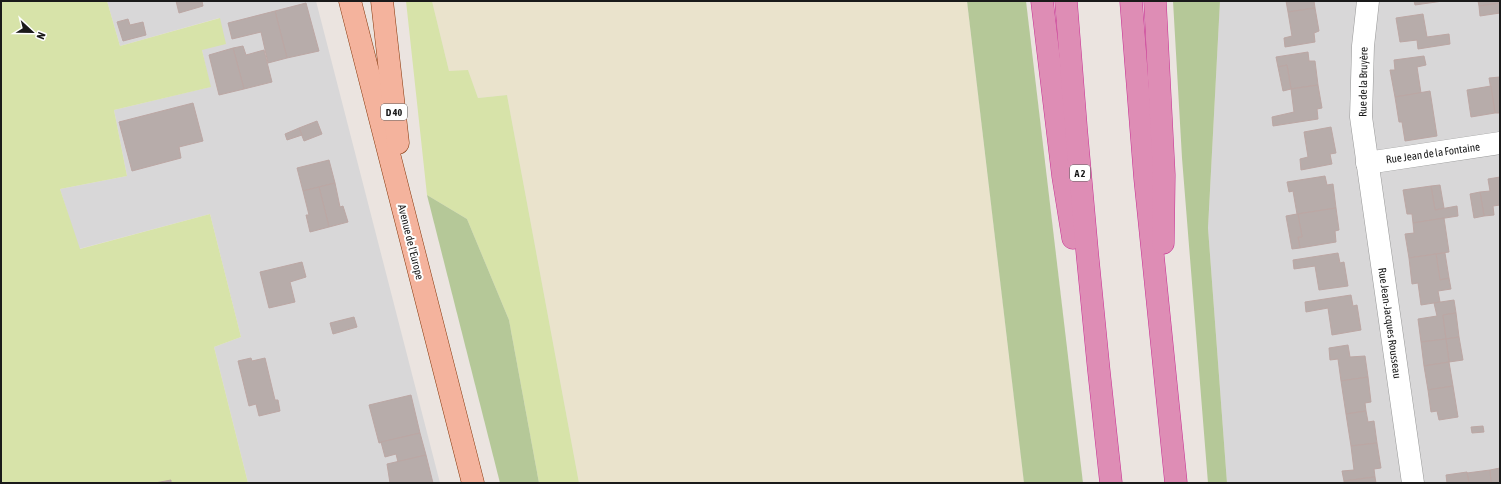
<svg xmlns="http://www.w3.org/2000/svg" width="1501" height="484" font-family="'Asap Condensed',sans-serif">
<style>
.residential{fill:#d8d7d8}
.farmland{fill:#eae3cc}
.grass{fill:#d7e3a9}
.forest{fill:#b5c898}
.building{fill:#b7acaa;stroke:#bca7a4}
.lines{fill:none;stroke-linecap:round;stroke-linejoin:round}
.minor-casing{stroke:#979797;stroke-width:23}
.major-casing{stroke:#86370b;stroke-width:23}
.highway-casing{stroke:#c73093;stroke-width:23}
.minor{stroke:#fff;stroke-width:22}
.major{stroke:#f4b39d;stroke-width:22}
.highway{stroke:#de8db5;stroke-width:22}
.labels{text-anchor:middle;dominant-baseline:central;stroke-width:4;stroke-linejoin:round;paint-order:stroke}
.shield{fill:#fff;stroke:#5f5f5f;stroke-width:1}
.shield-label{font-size:10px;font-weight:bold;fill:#1a1a1a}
.street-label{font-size:11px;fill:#1a1a1a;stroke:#fff}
</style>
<rect width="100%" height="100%" fill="#ebe4e0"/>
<g class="residential">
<polygon points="107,1 316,1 440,483 248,483 214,347 241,337 210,214 79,249 60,189 127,176 114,110 210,87 202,50 219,18 120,46"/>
<polygon points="1220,1 1500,1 1500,483 1227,483 1208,228"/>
</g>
<polygon class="farmland" points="432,1 967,1 1024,483 579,483 507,95 478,98 468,71 449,71"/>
<g class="grass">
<polygon points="1,1 107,1 120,46 220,18 226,44 202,50 211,87 114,110 127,176 60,189 80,249 210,214 241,337 214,347 248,483 1,483"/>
<polygon points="406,1 432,1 449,71 468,70 478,98 507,95 579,483 539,483 509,320 467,219 427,195"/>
</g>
<g class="forest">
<polygon points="967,1 1026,1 1083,483 1024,483"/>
<polygon points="1173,1 1220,1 1208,228 1227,483 1208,483 1182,158"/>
<polygon points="427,195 467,219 509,320 539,483 500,483"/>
</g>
<g class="building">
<polygon points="176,1 202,1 203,6 179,13"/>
<polygon points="1286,1 1314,1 1315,8 1288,12"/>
<polygon points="1414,1 1443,1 1415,5"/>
<polygon points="1478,1 1500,1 1500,3 1479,6"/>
<polygon points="306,3 319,51 287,58 275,11"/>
<polygon points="1500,3 1500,13 1480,16 1479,6"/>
<polygon points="1315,8 1319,31 1314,33 1315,42 1285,47 1284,38 1292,36 1288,12"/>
<polygon points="275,11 287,58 268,63 261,32 232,39 228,23"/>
<polygon points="1423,14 1427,37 1449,34 1450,44 1418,49 1417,40 1400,42 1396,18"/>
<polygon points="128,19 130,25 143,22 146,35 123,41 117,22"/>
<polygon points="243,46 246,55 264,50 272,82 244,89 233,48"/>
<polygon points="233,48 244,89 219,95 209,55"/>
<polygon points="1308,52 1309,61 1315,61 1318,85 1291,89 1287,65 1278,67 1276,57"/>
<polygon points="1424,56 1426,65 1417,67 1421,93 1395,97 1390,70 1395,70 1394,60"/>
<polygon points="1287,65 1291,89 1283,91 1278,67"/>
<polygon points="1500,77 1500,113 1495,113 1489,78"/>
<polygon points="1318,85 1322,108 1317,109 1318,119 1273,126 1272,117 1294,112 1291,89"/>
<polygon points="1491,86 1495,113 1471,117 1467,90"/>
<polygon points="1430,91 1437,136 1405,141 1402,122 1399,122 1395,97"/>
<polygon points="193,103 203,141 179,147 181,158 132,171 119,122"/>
<polygon points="317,121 322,134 304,141 299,128"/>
<polygon points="1331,127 1336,153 1330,154 1332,164 1301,170 1300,159 1308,157 1304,132"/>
<polygon points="299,128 302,135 287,140 285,134"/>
<polygon points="329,160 335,183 303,191 297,168"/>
<polygon points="1325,176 1327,185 1333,184 1336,208 1297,214 1293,191 1289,192 1287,182"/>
<polygon points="1500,177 1500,205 1493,206 1494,215 1484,216 1480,192 1490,191 1488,179"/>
<polygon points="335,183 340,207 343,206 348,222 329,227 319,187"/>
<polygon points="1440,185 1444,208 1435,210 1431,186"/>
<polygon points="1431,186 1435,210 1457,206 1458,216 1413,223 1412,214 1407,214 1403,190"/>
<polygon points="319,187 329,227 310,232 306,215 309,215 303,191"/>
<polygon points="1480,192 1484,216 1474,218 1470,194"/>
<polygon points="1336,208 1339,230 1335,231 1336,242 1300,248 1298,237 1302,237 1298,214"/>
<polygon points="1297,214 1298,214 1302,237 1298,237 1300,248 1292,249 1286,216"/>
<polygon points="1444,218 1449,252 1409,258 1405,234 1414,233 1413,223"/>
<polygon points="1338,253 1340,263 1344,262 1348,286 1319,290 1315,266 1294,269 1293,260"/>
<polygon points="1445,253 1449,278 1440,280 1436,254"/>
<polygon points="1436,254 1440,280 1449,278 1451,289 1438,291 1440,302 1421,305 1418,283 1412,284 1409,258"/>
<polygon points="302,262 306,277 290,282 295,302 269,308 260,272"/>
<polygon points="1351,295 1353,306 1357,305 1361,330 1332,335 1328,308 1306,312 1305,302"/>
<polygon points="1454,300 1456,313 1443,315 1446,339 1421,342 1418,319 1437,316 1434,303"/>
<polygon points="1456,313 1459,337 1446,339 1443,315"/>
<polygon points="354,317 357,327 333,334 330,323"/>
<polygon points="1459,337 1463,360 1449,362 1446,339"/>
<polygon points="1446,339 1449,362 1424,366 1421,342"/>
<polygon points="1348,345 1350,357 1365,356 1368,377 1341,381 1338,359 1330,360 1329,348"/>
<polygon points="251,358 252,361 265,358 275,400 278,400 280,411 259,416 256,404 249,406 238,361"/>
<polygon points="1449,362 1453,386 1428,390 1424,366"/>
<polygon points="1368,377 1371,402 1365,403 1366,411 1346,414 1341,381"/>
<polygon points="1453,386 1458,417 1439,420 1437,411 1431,412 1428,390"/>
<polygon points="411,395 420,433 379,443 369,405"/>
<polygon points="1366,411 1368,422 1374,421 1377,443 1351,446 1346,414"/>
<polygon points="1483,426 1484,432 1472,433 1471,427"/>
<polygon points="420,433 426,455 398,462 396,454 385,457 381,442"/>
<polygon points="1377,443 1381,468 1374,469 1375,477 1344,481 1342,471 1354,470 1351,446"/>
<polygon points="426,455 433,483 390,483 387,464"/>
<polygon points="1500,468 1500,483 1491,483 1490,470"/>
<polygon points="1490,470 1491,483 1469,483 1467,473"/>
<polygon points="1467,472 1469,483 1447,483 1446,475"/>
<polygon points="1375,477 1376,483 1344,483 1344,481"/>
<polygon points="171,480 171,483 155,483"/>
</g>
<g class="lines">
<g class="minor-casing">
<g id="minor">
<polyline points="1368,1 1363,46 1361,117 1413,483"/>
<polyline points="1367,163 1500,143"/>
</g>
</g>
<g class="major-casing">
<g id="major">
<polyline points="350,1 473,483"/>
<polyline points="382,1 398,143"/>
</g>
</g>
<g class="highway-casing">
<g id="highway">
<polyline points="1042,1 1063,176 1073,238"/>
<path d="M1066 1C1078 162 1093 323 1111 483"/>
<polyline points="1131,1 1145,178 1176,483"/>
<polyline points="1155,1 1164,175 1163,243"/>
</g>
</g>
<use href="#minor" class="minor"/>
<use href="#major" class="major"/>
<use href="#highway" class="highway"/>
</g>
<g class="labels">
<g class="shield">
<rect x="381" y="104" width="26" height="16" rx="3"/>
<rect x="1070" y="165" width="20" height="16" rx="3"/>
</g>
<g class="shield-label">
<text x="394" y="112">D 40</text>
<text x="1080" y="173">A 2</text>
</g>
<g class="street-label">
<text transform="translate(1363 82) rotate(-89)">Rue de la Bruyère</text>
<text transform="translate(1433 153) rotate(-8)">Rue Jean de la Fontaine</text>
<text transform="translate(411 242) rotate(76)">Avenue de l'Europe</text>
<text transform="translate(1390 323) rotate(82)">Rue Jean-Jacques Rousseau</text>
</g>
</g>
<rect width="1501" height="484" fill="none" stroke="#1a1a1a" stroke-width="4"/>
<g transform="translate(32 32) rotate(112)" stroke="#ffffff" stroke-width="3" paint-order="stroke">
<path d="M0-3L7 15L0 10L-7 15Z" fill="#1a1a1a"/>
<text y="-6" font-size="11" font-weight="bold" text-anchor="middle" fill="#1a1a1a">N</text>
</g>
</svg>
